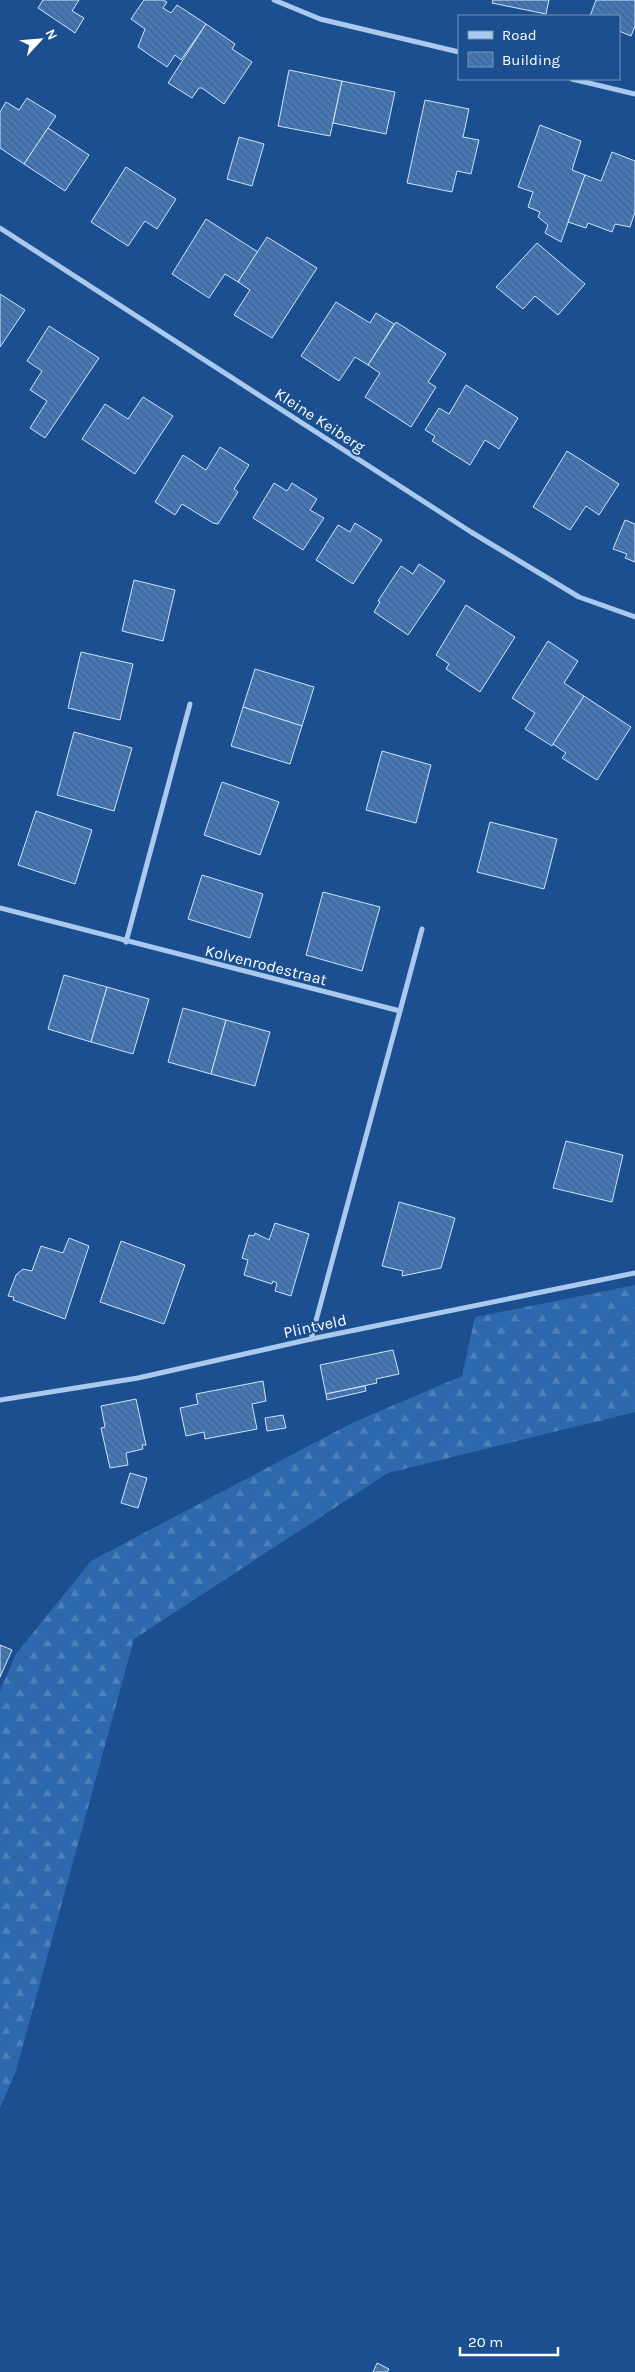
<svg xmlns="http://www.w3.org/2000/svg" width="635" height="2372" font-family="Karla,sans-serif">
<style>
.forest{fill:url(#forest-firs)}
.building{fill:url(#building-back-hatch);stroke:#cfe3fa}
.lines{fill:none;stroke-linecap:round;stroke-linejoin:round}
.street{stroke:#a9c9ee;stroke-width:5}
.labels{text-anchor:middle;dominant-baseline:central;stroke-width:4;stroke-linejoin:round;paint-order:stroke}
.street-label{font-size:16px;fill:#fff;stroke:#1b4f8f}
</style>
<defs>
<pattern id="forest-firs" width="22" height="20" patternUnits="userSpaceOnUse" patternTransform="scale(1.25)"><rect width="22" height="20" fill="#2e69ad"/><path d="M5 1l3.5 6h-7zM16 11l3.5 6h-7z" fill="#4d80b9"/></pattern>
<pattern id="building-back-hatch" width="6" height="6" patternUnits="userSpaceOnUse" patternTransform="scale(1.25)"><rect width="6" height="6" fill="#4478b7"/><path d="M-1 5l2 2M0 0l6 6M5-1l2 2" fill="none" stroke="#486282"/></pattern>
</defs>
<rect width="100%" height="100%" fill="#1b4f8f"/>
<polygon class="forest" points="635,1285 635,1412 388,1473 134,1639 16,2071 0,2108 0,1691 16,1654 91,1561 354,1422 462,1376 475,1317"/>
<g class="building">
<polygon points="43,0 79,0 72,11 84,18 75,33 38,8"/>
<polygon points="144,0 163,0 167,2 163,8 171,13 177,5 206,24 181,60 175,55 167,67 138,47 145,29 131,19"/>
<polygon points="493,0 549,0 546,14 492,3"/>
<polygon points="596,0 635,0 635,26 631,36 619,31 619,16 590,16"/>
<polygon points="206,24 235,44 232,49 252,62 224,104 202,88 199,88 192,98 168,83"/>
<polygon points="289,70 342,81 330,136 278,126"/>
<polygon points="342,81 395,92 386,134 333,123"/>
<polygon points="27,98 56,116 24,164 0,148 0,112 6,102 19,110"/>
<polygon points="425,100 469,109 463,137 479,140 471,174 457,171 452,192 407,183"/>
<polygon points="540,125 581,141 572,170 585,175 561,242 545,233 548,225 538,217 540,212 528,207 533,192 518,187"/>
<polygon points="48,128 89,155 65,191 24,164"/>
<polygon points="239,137 264,144 252,186 227,179"/>
<polygon points="612,152 635,161 635,212 630,227 615,224 612,232 588,223 586,228 568,222 585,175 601,181"/>
<polygon points="126,167 176,199 157,229 145,221 128,246 91,222"/>
<polygon points="206,219 258,252 238,282 225,274 209,298 172,274"/>
<polygon points="267,237 317,268 272,338 234,315 250,290 238,282"/>
<polygon points="537,243 585,284 558,315 535,296 523,309 496,287"/>
<polygon points="0,294 25,310 0,347"/>
<polygon points="336,302 370,323 376,313 394,324 368,365 355,357 339,381 301,356"/>
<polygon points="396,322 446,354 428,382 436,387 411,427 365,397 380,373 368,365"/>
<polygon points="49,326 99,358 45,438 30,428 47,401 30,390 42,371 27,361"/>
<polygon points="466,385 518,418 499,449 485,440 470,465 432,441 435,436 425,430 439,408 449,414"/>
<polygon points="143,397 173,416 135,474 82,439 105,404 128,419"/>
<polygon points="220,447 249,465 234,489 238,492 218,524 213,523 182,504 175,515 155,502 183,455 206,470"/>
<polygon points="567,451 619,484 599,515 586,506 570,530 533,507"/>
<polygon points="274,483 287,491 292,483 317,499 310,510 324,518 303,550 253,518"/>
<polygon points="625,520 635,524 635,562 625,558 627,554 613,549"/>
<polygon points="355,523 382,540 353,584 316,560 338,525 350,532"/>
<polygon points="419,564 445,581 408,635 374,612 380,602 378,601 401,566 413,574"/>
<polygon points="134,580 175,590 163,641 122,631"/>
<polygon points="466,605 515,637 480,692 446,669 449,664 436,655"/>
<polygon points="548,641 578,661 564,683 584,696 552,746 525,729 535,713 512,698"/>
<polygon points="81,652 133,664 120,720 68,708"/>
<polygon points="255,669 314,687 302,726 243,707"/>
<polygon points="584,696 631,727 597,780 562,758 566,753 553,744"/>
<polygon points="243,707 302,726 290,764 231,746"/>
<polygon points="74,732 132,748 114,811 57,795"/>
<polygon points="382,751 431,765 416,823 366,810"/>
<polygon points="222,782 279,802 260,855 204,835"/>
<polygon points="36,811 92,830 75,884 18,865"/>
<polygon points="490,822 557,839 544,889 477,872"/>
<polygon points="202,875 263,894 250,938 188,919"/>
<polygon points="323,892 380,907 362,971 306,955"/>
<polygon points="64,975 107,987 91,1042 48,1029"/>
<polygon points="107,987 149,999 133,1054 91,1042"/>
<polygon points="183,1008 226,1020 211,1074 168,1062"/>
<polygon points="226,1020 270,1032 255,1086 211,1074"/>
<polygon points="566,1141 623,1155 612,1202 553,1188"/>
<polygon points="399,1202 455,1218 441,1268 402,1276 403,1271 382,1266"/>
<polygon points="275,1223 309,1234 291,1296 275,1291 277,1283 273,1281 272,1284 244,1275 248,1260 242,1258 249,1235 254,1236 255,1233 269,1240"/>
<polygon points="69,1238 89,1246 65,1319 13,1300 14,1297 8,1296 16,1275 23,1269 32,1271 41,1246 63,1253"/>
<polygon points="121,1241 185,1265 164,1324 100,1302"/>
<polygon points="393,1350 399,1374 376,1379 377,1383 326,1394 320,1365"/>
<polygon points="263,1381 266,1401 252,1404 257,1429 205,1439 204,1432 186,1436 180,1408 198,1404 196,1394"/>
<polygon points="365,1386 366,1391 327,1400 326,1394"/>
<polygon points="136,1399 146,1445 142,1445 143,1449 126,1453 128,1465 110,1468 101,1428 105,1427 101,1406"/>
<polygon points="283,1415 286,1428 267,1431 265,1418"/>
<polygon points="130,1473 147,1478 138,1508 121,1503"/>
<polygon points="0,1645 12,1650 0,1677"/>
<polygon points="377,2363 389,2369 387,2372 373,2372"/>
</g>
<g class="lines">
<g class="street">
<polyline points="274,0 320,19 459,52"/>
<polyline points="572,79 635,94"/>
<polyline points="0,228 471,532 579,597 635,617"/>
<polyline points="0,908 400,1011 311,1339"/>
<polyline points="126,942 190,704"/>
<polyline points="400,1011 422,929"/>
<polyline points="0,1400 138,1378 311,1339 635,1273"/>
</g>
</g>
<g class="labels">
<g class="street-label">
<text transform="translate(320 420) rotate(33)">Kleine Keiberg</text>
<text transform="translate(266 965) rotate(14)">Kolvenrodestraat</text>
<text transform="translate(315 1326) rotate(-12)">Plintveld</text>
</g>
</g>
<rect x="458" y="15" width="162" height="65" fill="#1b4f8f" stroke="#7695bc"/>
<rect x="468" y="31" width="25" height="8" fill="#a9c9ee" stroke="#7695bc"/>
<text x="502" y="40" font-size="15" fill="#ffffff">Road</text>
<rect x="468" y="52" width="25" height="15" fill="url(#building-back-hatch)" stroke="#7695bc"/>
<text x="502" y="65" font-size="15" fill="#ffffff">Building</text>
<g transform="translate(40 40) rotate(64)" stroke="#1b4f8f" stroke-width="4" paint-order="stroke">
<path d="M0-4L9 19L0 12L-9 19Z" fill="#ffffff"/>
<text y="-8" font-size="14" font-weight="bold" text-anchor="middle" fill="#ffffff">N</text>
</g>
<path d="M460 2347v8h98v-8" fill="none" stroke="#ffffff" stroke-width="2.5"/>
<text x="468" y="2347" font-size="15" fill="#ffffff" stroke="#1b4f8f" stroke-width="4" paint-order="stroke">20 m</text>
</svg>
